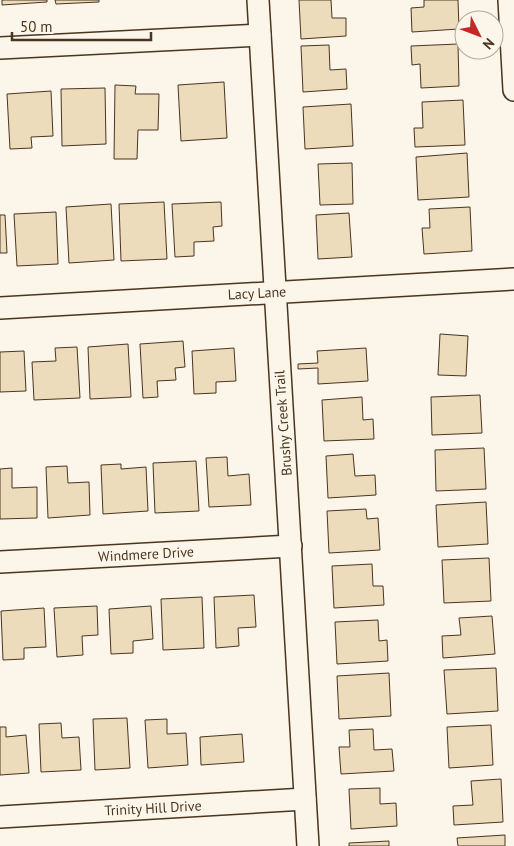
<svg xmlns="http://www.w3.org/2000/svg" width="514" height="846" font-family="'PT Sans',sans-serif">
<style>
.building{fill:#ecdcbc;stroke:#4a3520}
.lines{fill:none;stroke-linecap:round;stroke-linejoin:round}
.minor-casing{stroke:#4a3520;stroke-width:24}
.minor{stroke:#fbf6e9;stroke-width:21}
.labels{text-anchor:middle;dominant-baseline:central;stroke-width:4;stroke-linejoin:round;paint-order:stroke}
.street-label{font-size:14px;fill:#4a3520;stroke:#fbf6e9}
</style>
<rect width="100%" height="100%" fill="#fbf6e9"/>
<g class="building">
<polygon points="2,0 47,0 47,2 2,5"/>
<polygon points="55,0 99,0 99,2 56,4"/>
<polygon points="299,0 331,0 332,18 346,18 346,36 301,39"/>
<polygon points="424,0 458,0 459,29 412,32 411,8 424,7"/>
<polygon points="458,44 459,86 421,88 420,64 412,65 411,46"/>
<polygon points="329,45 330,70 346,69 347,89 303,92 301,46"/>
<polygon points="224,82 227,138 181,141 178,85"/>
<polygon points="115,85 136,86 135,94 159,94 158,130 138,130 137,159 114,159"/>
<polygon points="105,88 106,144 62,146 61,89"/>
<polygon points="51,91 53,136 31,137 32,148 10,149 7,94"/>
<polygon points="463,100 465,145 415,147 414,128 423,128 422,102"/>
<polygon points="351,104 353,146 305,149 303,107"/>
<polygon points="467,153 469,197 418,200 416,157"/>
<polygon points="352,163 353,204 320,205 318,164"/>
<polygon points="164,202 167,259 121,261 119,204"/>
<polygon points="221,202 222,226 213,227 214,241 194,242 194,256 175,257 172,204"/>
<polygon points="111,204 114,260 69,263 66,207"/>
<polygon points="470,207 472,251 424,254 422,228 430,228 429,209"/>
<polygon points="56,212 58,264 17,266 14,214"/>
<polygon points="349,213 352,257 318,259 316,215"/>
<polygon points="0,215 5,215 7,253 0,253"/>
<polygon points="440,334 468,336 466,376 438,375"/>
<polygon points="183,341 185,367 175,368 176,380 157,381 158,397 143,398 140,344"/>
<polygon points="128,344 131,397 90,399 88,347"/>
<polygon points="77,347 80,398 34,400 32,362 56,361 55,348"/>
<polygon points="234,348 236,381 216,382 216,393 194,394 192,351"/>
<polygon points="366,348 368,381 318,384 318,368 298,369 298,364 318,363 317,351"/>
<polygon points="24,351 26,391 0,392 0,352"/>
<polygon points="480,395 482,433 432,435 431,397"/>
<polygon points="362,397 363,420 373,419 374,439 324,441 322,400"/>
<polygon points="484,448 486,489 436,491 435,450"/>
<polygon points="353,454 355,476 375,475 376,495 328,498 326,456"/>
<polygon points="227,457 228,476 249,474 251,505 209,507 206,458"/>
<polygon points="196,461 199,511 155,513 153,463"/>
<polygon points="121,464 121,469 146,467 148,511 103,514 101,465"/>
<polygon points="67,466 68,483 89,482 90,515 48,518 46,467"/>
<polygon points="12,468 12,488 37,487 37,518 0,519 0,469"/>
<polygon points="486,502 488,544 438,547 436,505"/>
<polygon points="366,509 367,519 378,518 380,550 329,553 327,511"/>
<polygon points="489,558 491,601 444,603 442,560"/>
<polygon points="372,564 373,586 383,586 384,605 334,608 332,566"/>
<polygon points="254,595 256,627 238,628 239,646 216,648 214,597"/>
<polygon points="202,597 204,648 163,650 161,599"/>
<polygon points="97,606 98,635 82,636 83,655 57,657 54,608"/>
<polygon points="151,606 153,639 133,641 133,653 111,654 109,609"/>
<polygon points="44,608 46,647 24,648 24,659 3,660 1,611"/>
<polygon points="492,616 495,654 443,658 442,636 461,635 459,618"/>
<polygon points="378,620 379,641 387,640 388,661 337,664 335,622"/>
<polygon points="496,668 498,711 447,714 444,670"/>
<polygon points="389,673 391,716 339,719 337,676"/>
<polygon points="127,718 130,768 95,770 93,719"/>
<polygon points="167,719 167,734 186,733 188,765 148,768 145,720"/>
<polygon points="61,723 62,738 79,737 81,770 41,772 39,724"/>
<polygon points="491,725 493,765 449,768 447,727"/>
<polygon points="0,727 6,727 6,737 26,735 29,773 0,775"/>
<polygon points="373,729 374,750 392,749 394,771 341,774 339,747 350,747 349,730"/>
<polygon points="242,734 244,762 201,765 200,737"/>
<polygon points="501,779 503,822 454,825 453,806 473,805 471,781"/>
<polygon points="380,788 380,804 396,803 397,826 351,829 349,789"/>
<polygon points="505,835 505,846 458,846 457,838"/>
<polygon points="389,841 389,846 349,846 349,843"/>
</g>
<g class="lines">
<g class="minor-casing">
<g id="minor">
<polyline points="258,0 308,846"/>
<polyline points="509,0 514,90"/>
<polyline points="0,48 260,35"/>
<polyline points="0,308 514,279"/>
<polyline points="0,562 291,546"/>
<polyline points="0,817 305,799"/>
</g>
</g>
<use href="#minor" class="minor"/>
</g>
<g class="labels">
<g class="street-label">
<text transform="translate(257 293) rotate(-3)">Lacy Lane</text>
<text transform="translate(283 423) rotate(-94)">Brushy Creek Trail</text>
<text transform="translate(146 554) rotate(-3)">Windmere Drive</text>
<text transform="translate(153 808) rotate(-3)">Trinity Hill Drive</text>
</g>
</g>
<g transform="translate(479 35) rotate(132)"><circle r="24" fill="#fbf6e9" stroke="#b4a999"/>
<path d="M0-4L9 19L0 12L-9 19Z" fill="#c62828"/>
<text y="-8" font-size="14" font-weight="bold" text-anchor="middle" fill="#4a3520">N</text>
</g>
<path d="M12 32v8h139v-8" fill="none" stroke="#4a3520" stroke-width="2.5"/>
<text x="20" y="32" font-size="15" fill="#4a3520" stroke="#fbf6e9" stroke-width="4" paint-order="stroke">50 m</text>
</svg>
